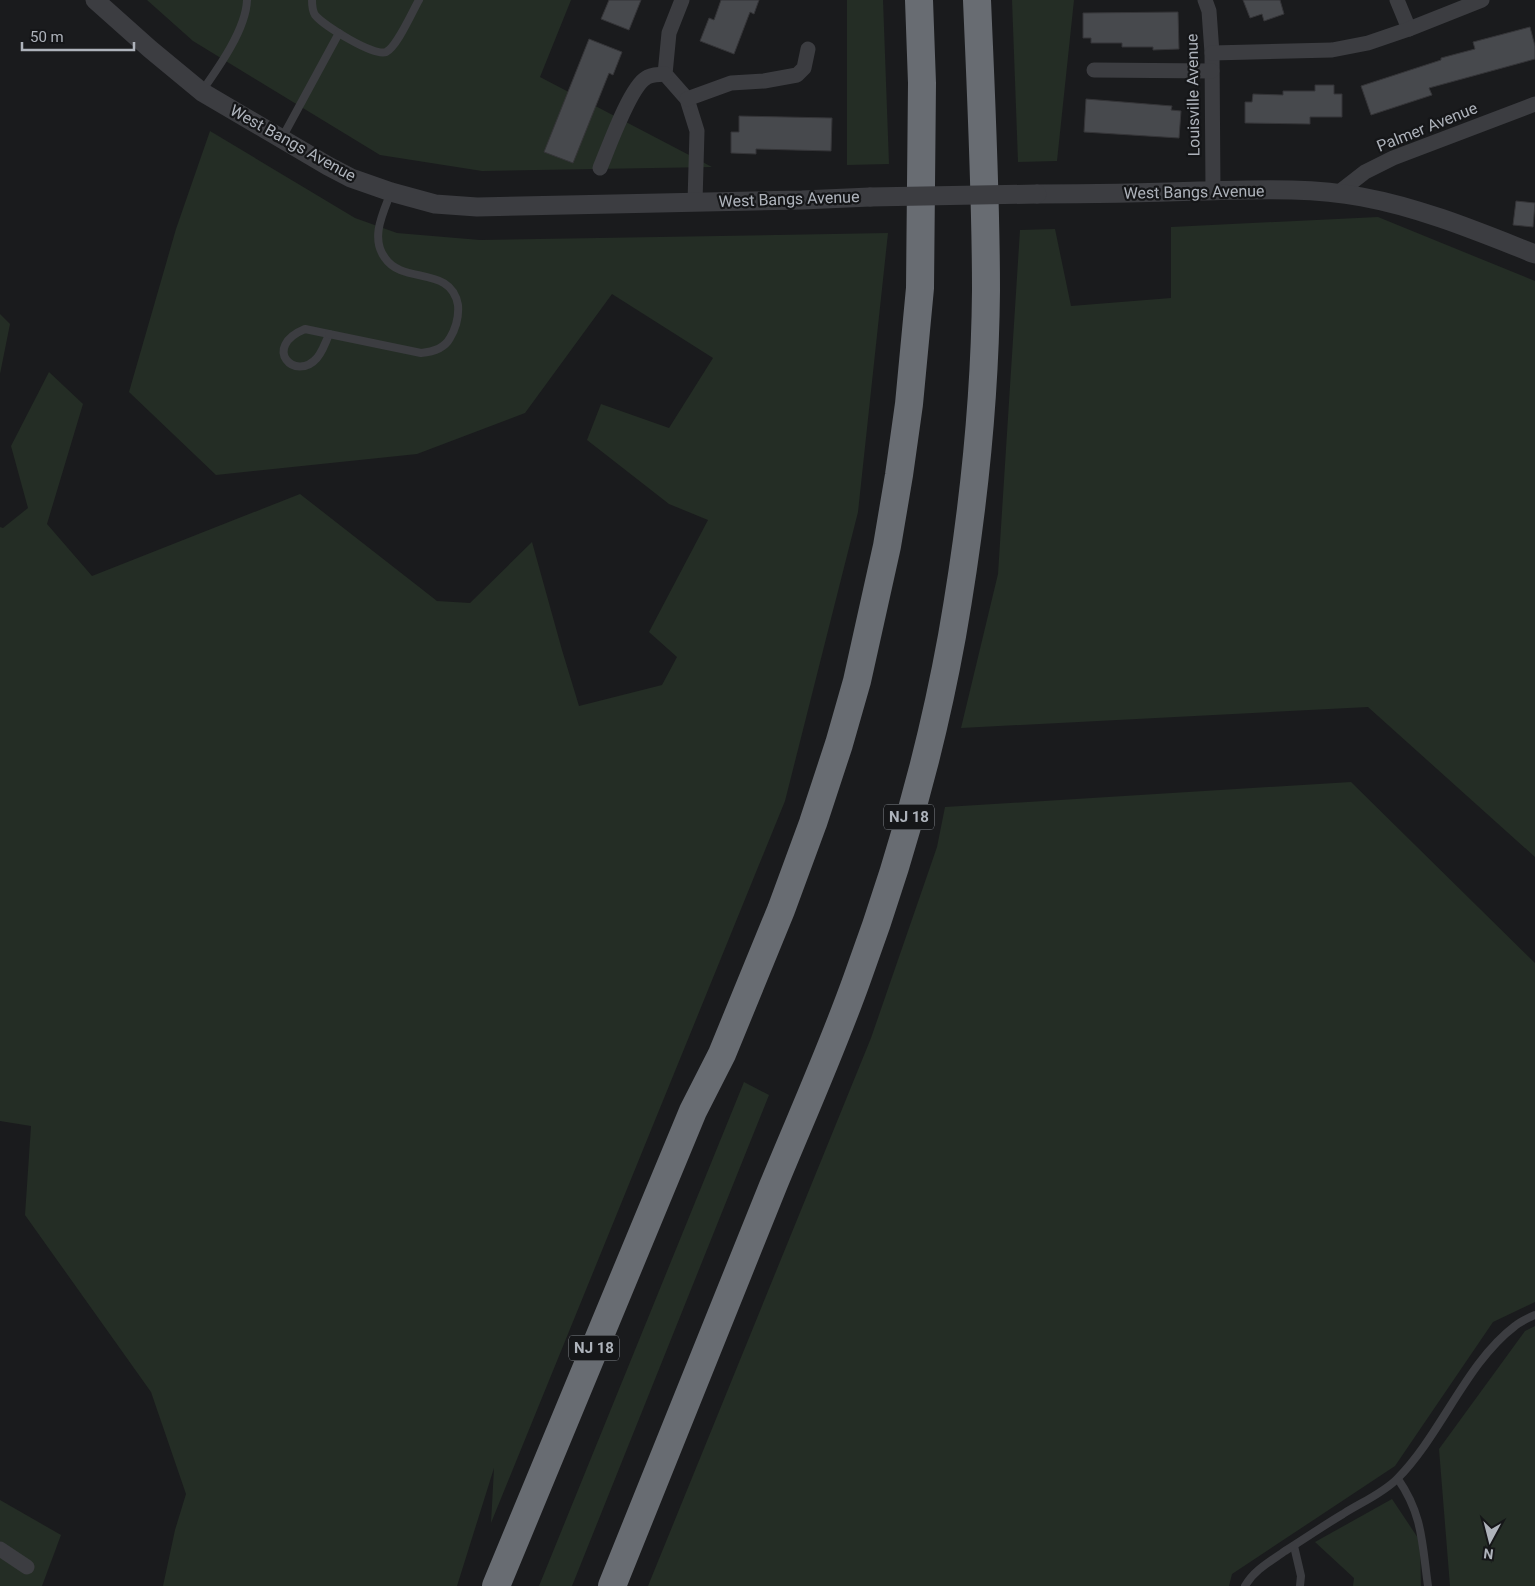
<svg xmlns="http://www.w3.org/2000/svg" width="1535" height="1586" font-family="Roboto,sans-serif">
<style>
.green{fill:#242d25}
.building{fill:#47494d;stroke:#353538}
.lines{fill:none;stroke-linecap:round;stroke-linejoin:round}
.service{stroke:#3c3d41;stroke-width:8}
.minor{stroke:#3c3d41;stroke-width:15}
.tertiary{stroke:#3c3d41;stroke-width:19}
.motorway{stroke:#686c72;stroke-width:28}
.tertiary-bridge{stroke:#3c3d41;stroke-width:19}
.labels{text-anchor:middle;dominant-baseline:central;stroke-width:4.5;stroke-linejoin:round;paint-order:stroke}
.shield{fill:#151618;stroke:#80848a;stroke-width:1}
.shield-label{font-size:15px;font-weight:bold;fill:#aeb3bb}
.street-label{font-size:16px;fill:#aeb3bb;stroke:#151618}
</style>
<rect width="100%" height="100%" fill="#1a1b1d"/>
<g class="green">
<polygon points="147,0 571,0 540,77 712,167 482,171 380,155 193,41"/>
<polygon points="847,0 883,0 889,164 847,165"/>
<polygon points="1012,0 1074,0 1057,161 1018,162"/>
<polygon points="210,131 355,218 397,233 480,240 888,233 858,512 785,801 491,1523 494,1468 457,1586 163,1586 175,1530 186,1494 151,1392 25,1215 31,1126 0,1121 0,527 3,528 28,508 11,446 49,372 83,404 47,524 92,576 300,494 437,601 470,603 532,542 562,650 579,706 662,685 677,657 649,632 708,520 669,504 587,440 601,404 669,428 713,358 612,294 525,413 417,454 216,475 129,392 176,229"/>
<polygon points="1378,217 1535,281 1535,857 1368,707 961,728 998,574 1020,230 1055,229 1071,306 1171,298 1171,227"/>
<polygon points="0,314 10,324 0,374"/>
<polygon points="1351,782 1535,963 1535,1302 1493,1322 1395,1466 1232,1574 1229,1586 648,1586 871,1038 937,847 945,807"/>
<polygon points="744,1082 769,1095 572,1586 539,1586"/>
<polygon points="1535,1326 1535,1586 1450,1586 1439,1449 1525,1331"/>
<polygon points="1392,1499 1420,1541 1421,1586 1353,1586 1354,1578 1315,1542"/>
<polygon points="0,1500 61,1535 42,1586 0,1586"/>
</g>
<g class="building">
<polygon points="609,0 641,0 629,30 601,19"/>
<polygon points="721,0 759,0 754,14 750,12 734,54 700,41 709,18 714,20"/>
<polygon points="1243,0 1280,0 1284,14 1264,21 1262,14 1250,18"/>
<polygon points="1178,12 1179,49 1153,50 1153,47 1122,47 1122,43 1091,43 1091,38 1083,38 1083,13"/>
<polygon points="1530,27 1535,46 1535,59 1429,88 1432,95 1371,115 1361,86 1441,60 1441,58 1475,49 1473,42"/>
<polygon points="589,39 622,52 613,75 609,73 573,163 544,152"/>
<polygon points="1315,85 1334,85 1334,94 1342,94 1342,117 1310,117 1310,124 1245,123 1245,102 1252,102 1253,94 1283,95 1283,91 1315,91"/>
<polygon points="1086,99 1172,106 1171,110 1181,111 1179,138 1084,132"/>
<polygon points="739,116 832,118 831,151 756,149 756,154 731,153 731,132 739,132"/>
<polygon points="1516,201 1535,203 1533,227 1513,225"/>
</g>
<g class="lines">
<g class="service">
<path d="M312 0C312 5 312 10 315 15 323 25 374 57 386 52 397 47 412 12 419 0"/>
<path d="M202 91C219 67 246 29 247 0"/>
<polyline points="282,138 339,33"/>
<path d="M305 329 329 334C326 342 322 352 317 358 295 383 261 347 305 329Z"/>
<path d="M329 334 421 353C433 352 444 349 450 338 456 328 459 317 458 305 451 265 403 285 385 258 370 238 383 213 391 192"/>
<path d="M1398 1479C1423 1515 1422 1544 1428 1586"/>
<polyline points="1294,1546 1301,1576 1300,1586"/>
<path d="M1245 1586C1254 1570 1271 1561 1285 1551 1304 1539 1323 1526 1343 1514 1360 1503 1382 1494 1397 1479 1441 1435 1466 1363 1515 1326 1521 1321 1528 1318 1535 1315"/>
</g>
<g class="minor">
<polyline points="682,0 669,33 665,74 687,99 697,131 695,202"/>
<polyline points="1205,0 1209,11 1212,53 1213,191"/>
<polyline points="1397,0 1409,29"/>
<polyline points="1212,53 1332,50 1368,43 1409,29 1482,0"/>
<polyline points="1094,70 1212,71"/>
<polyline points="687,99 731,83 764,81 797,75 804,68 808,49"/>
<path d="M600 168C608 149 630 87 646 78 651 74 659 75 665 74"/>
<polyline points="1338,193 1365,172 1393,158 1535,104"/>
<polyline points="0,1549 27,1567"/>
</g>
<g class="tertiary">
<polyline points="95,0 150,49 202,92 328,166 351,178 391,192 435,204 477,207 802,200 870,197"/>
<path d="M1037 194C1091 194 1145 193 1200 191 1253 190 1309 187 1362 197 1422 208 1479 232 1535 254"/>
</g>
<g class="motorway">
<polyline points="496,1586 693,1111 722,1054 781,910 813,823 839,744 857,681 887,546 899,475 909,404 920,288 922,83 919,0"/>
<path d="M612 1586C665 1453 719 1320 773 1186 801 1118 832 1049 857 979 898 868 931 752 952 636 972 522 985 406 986 290 986 193 981 96 977 0"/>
</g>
<polyline class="tertiary-bridge" points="870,197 1037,194"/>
</g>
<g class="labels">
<g class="shield">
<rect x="884" y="804.5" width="50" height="25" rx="4"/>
<rect x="569" y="1335.5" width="50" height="25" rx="4"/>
</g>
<g class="shield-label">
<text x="909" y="817">NJ 18</text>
<text x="594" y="1348">NJ 18</text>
</g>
<g class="street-label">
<text transform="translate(1193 95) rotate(-91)">Louisville Avenue</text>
<text transform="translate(1427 127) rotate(-22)">Palmer Avenue</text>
<text transform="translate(293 143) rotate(29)">West Bangs Avenue</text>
<text transform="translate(1194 192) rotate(-1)">West Bangs Avenue</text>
<text transform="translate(789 199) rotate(-2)">West Bangs Avenue</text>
</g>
</g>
<g transform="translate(1490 1541) rotate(187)" stroke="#151618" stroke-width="4" paint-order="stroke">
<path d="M0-4L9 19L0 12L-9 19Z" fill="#aeb3bb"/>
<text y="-8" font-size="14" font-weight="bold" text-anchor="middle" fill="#aeb3bb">N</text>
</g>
<path d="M22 42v8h112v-8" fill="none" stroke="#aeb3bb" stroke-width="2.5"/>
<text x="30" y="42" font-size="15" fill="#aeb3bb" stroke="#151618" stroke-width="4" paint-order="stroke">50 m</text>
</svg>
